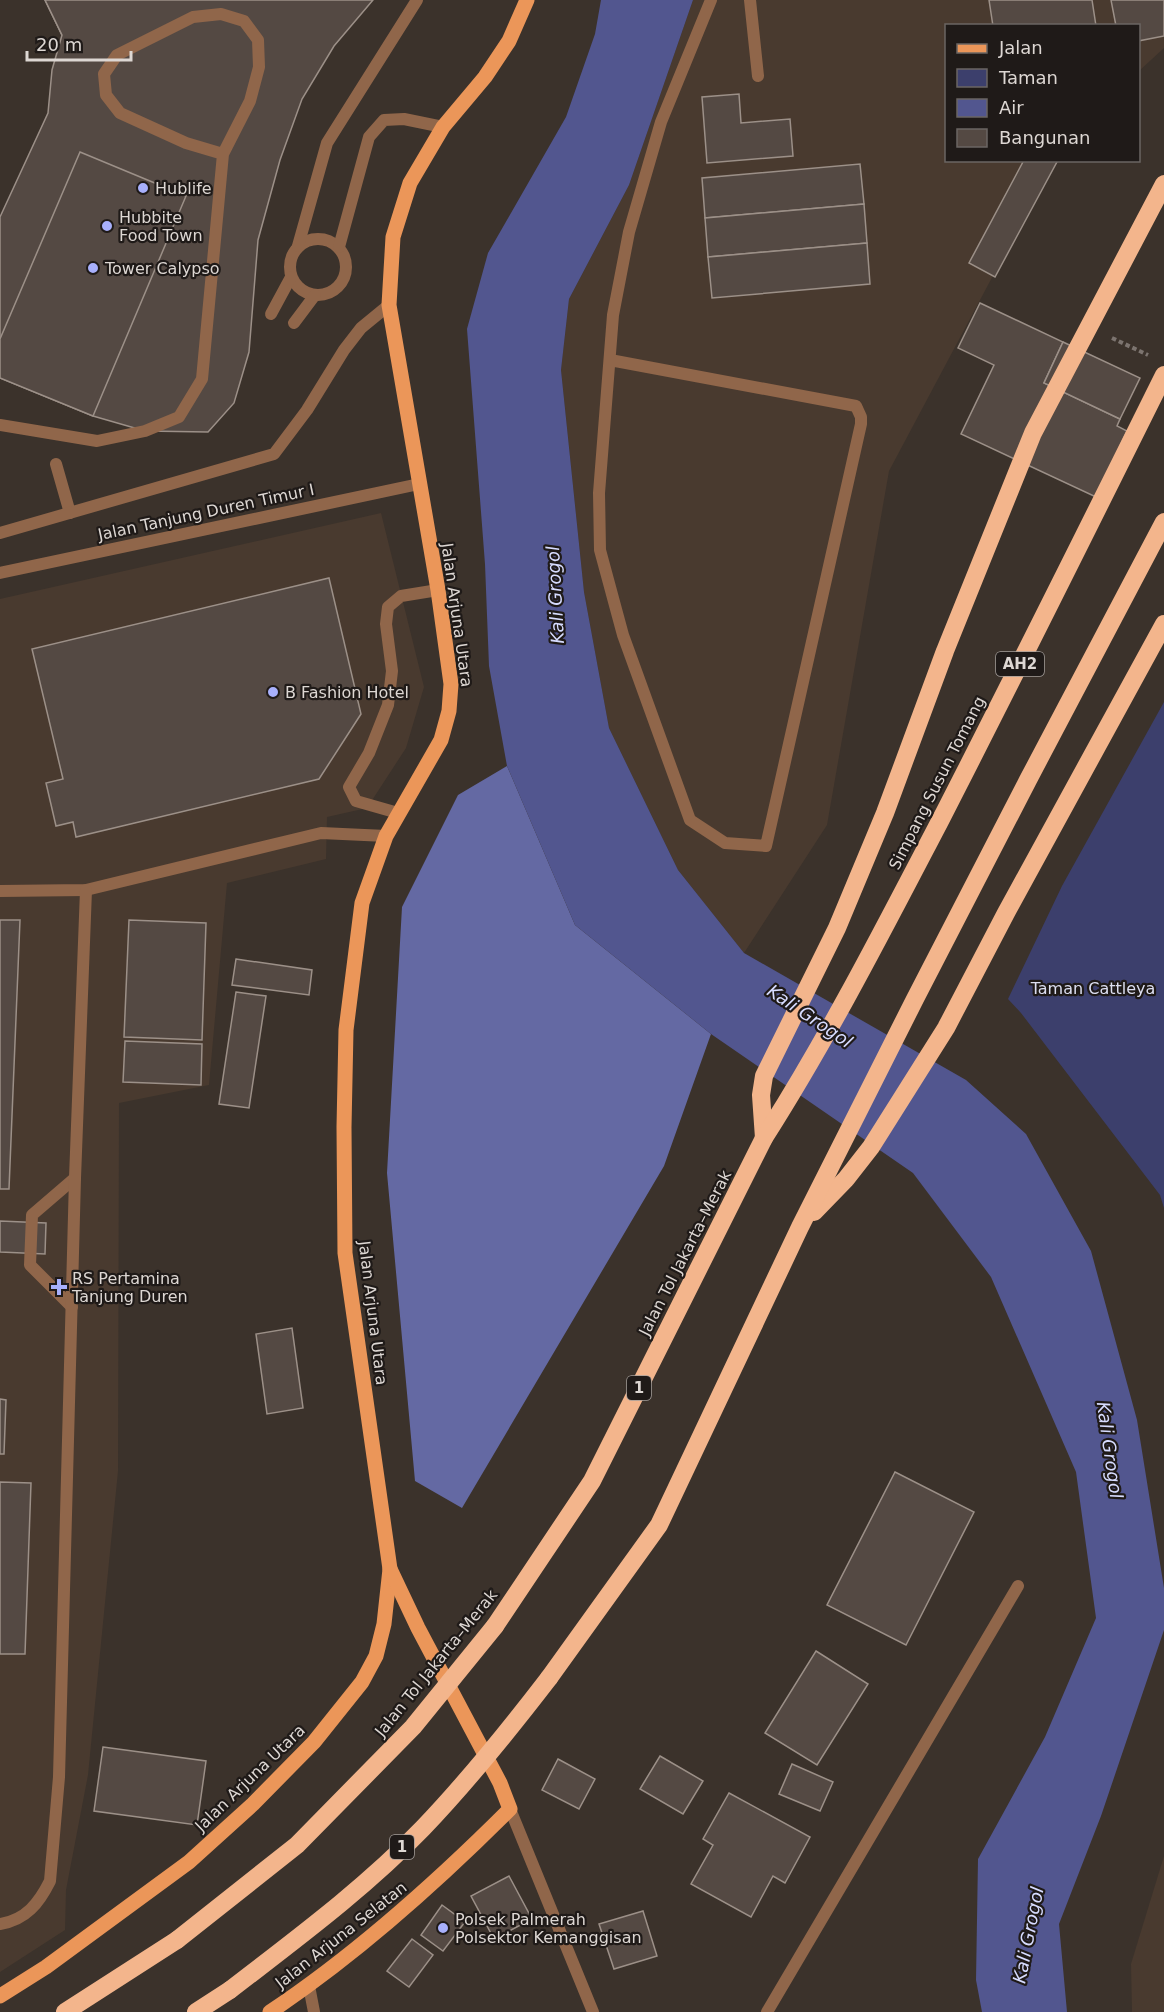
<svg xmlns="http://www.w3.org/2000/svg" width="1164" height="2012" font-family="'DejaVu Sans',sans-serif">
<style>
.built{fill:#493a2f}
.green{fill:#3c3f6c}
.forest{fill:#6469a3}
.water{fill:#52568f}
.building{fill:#544943;stroke:#9c9088;stroke-width:1.5}
.lines{fill:none;stroke-linecap:round;stroke-linejoin:round}
.path{stroke:#7c746f;stroke-width:4;stroke-dasharray:4.5 3;stroke-linecap:butt}
.service{stroke:#90664a;stroke-width:12}
.minor{stroke:#90664a;stroke-width:12}
.primary{stroke:#eb9659;stroke-width:15}
.motorway{stroke:#f3b58c;stroke-width:18}
.motorway-bridge{stroke:#f3b58c;stroke-width:18}
.poi-dot{fill:#a8b0fc;stroke:#1f1a18;stroke-width:2}
.labels{text-anchor:middle;dominant-baseline:central;stroke-width:4.5;stroke-linejoin:round;paint-order:stroke}
.shield{fill:#1f1a18;stroke:#a49e9b;stroke-width:1.5}
.shield-label{font-size:15px;font-weight:bold;fill:#ddd7d3}
.poi-label{font-size:16px;fill:#ddd7d3;stroke:#1f1a18;text-anchor:start}
.street-label{font-size:16px;fill:#ddd7d3;stroke:#1f1a18}
.park-label{font-size:16px;fill:#dcdef0;stroke:#1f1a18}
.water-label{font-size:18px;font-style:italic;fill:#d7dcff;stroke:#1f1a18}
</style>
<rect width="100%" height="100%" fill="#3b322b"/>
<g class="built">
<polygon points="693,0 1164,0 1164,48 1139,71 1138,26 946,26 946,160 1054,161 889,471 827,825 744,953 678,870 609,728 584,592 561,370 569,299 629,185"/>
<polygon points="381,513 424,687 406,748 367,808 327,817 326,859 227,883 209,1085 119,1103 118,1471 88,1775 66,1890 65,1930 0,1972 0,599"/>
<polygon points="1164,1856 1164,2012 1132,2012 1131,1964"/>
</g>
<polygon class="green" points="1164,702 1164,1208 1160,1195 1021,1013 1008,999 1062,886"/>
<polygon class="forest" points="507,766 575,925 711,1034 664,1166 462,1508 415,1481 387,1173 402,907 458,795"/>
<polygon class="water" points="601,0 693,0 629,185 569,299 561,370 584,592 609,728 678,870 744,953 966,1080 1026,1134 1091,1251 1137,1420 1164,1588 1164,1630 1101,1816 1059,1924 1067,2012 982,2012 976,1980 978,1859 1045,1737 1096,1618 1076,1472 991,1277 913,1173 711,1034 575,925 507,766 489,666 485,564 467,329 488,253 566,117 595,34"/>
<g class="building">
<polygon points="45,0 191,0 72,56"/>
<polygon points="45,0 373,0 334,46 302,99 280,160 258,240 249,352 234,403 208,432 145,431 93,416 0,378 0,217 48,113 52,70 62,35"/>
<polygon points="989,0 1092,0 1096,26 993,26"/>
<polygon points="1111,0 1164,0 1164,36 1138,41 1138,26 1116,26"/>
<polygon points="739,94 741,123 790,119 793,156 707,163 702,97"/>
<polygon points="80,152 186,196 93,416 0,378 0,339"/>
<polygon points="1024,160 1058,160 995,277 969,263"/>
<polygon points="860,164 864,204 705,218 702,178"/>
<polygon points="864,204 867,243 708,257 705,218"/>
<polygon points="867,243 870,284 712,298 708,257"/>
<polygon points="980,303 1063,342 1044,383 1120,419 1117,426 1127,431 1096,497 961,434 994,365 958,348"/>
<polygon points="1063,342 1140,378 1120,419 1044,383"/>
<polygon points="329,578 361,714 319,779 76,837 73,822 56,826 46,783 63,779 32,649"/>
<polygon points="0,920 20,920 9,1189 0,1189"/>
<polygon points="129,920 206,923 202,1040 124,1037"/>
<polygon points="236,959 312,970 309,995 232,985"/>
<polygon points="236,992 266,996 249,1108 219,1104"/>
<polygon points="125,1041 202,1044 201,1085 123,1082"/>
<polygon points="0,1221 46,1223 45,1254 0,1252"/>
<polygon points="292,1328 303,1408 267,1414 256,1334"/>
<polygon points="0,1399 6,1400 4,1454 0,1454"/>
<polygon points="895,1472 974,1512 906,1645 827,1605"/>
<polygon points="0,1482 31,1483 25,1654 0,1654"/>
<polygon points="816,1651 868,1684 817,1765 765,1733"/>
<polygon points="103,1747 206,1761 197,1825 94,1811"/>
<polygon points="660,1756 703,1781 683,1814 640,1789"/>
<polygon points="558,1759 595,1779 579,1809 542,1790"/>
<polygon points="792,1764 833,1782 820,1811 779,1794"/>
<polygon points="729,1793 810,1837 785,1883 773,1876 751,1917 691,1884 713,1845 703,1839"/>
<polygon points="509,1876 532,1919 494,1939 471,1896"/>
<polygon points="442,1905 465,1922 443,1951 421,1935"/>
<polygon points="643,1911 657,1956 614,1969 599,1924"/>
<polygon points="412,1939 433,1955 409,1987 387,1971"/>
</g>
<g class="lines">
<polyline class="path" points="1112,338 1148,355"/>
<g class="service">
<polyline points="750,0 758,76"/>
<circle cx="318" cy="267" r="28"/>
<polyline points="298,246 327,143 417,0"/>
<polyline points="339,247 369,137 384,120 404,119 443,127"/>
<polyline points="271,314 291,277"/>
<polyline points="294,323 315,295"/>
<polyline points="610,360 856,406 861,417 861,424 766,846 725,843 690,820 623,635 600,550 599,493 613,315 629,232 661,122 711,0"/>
<polyline points="0,425 97,441 145,431 179,417 202,379 223,154 250,101 259,67 258,40 244,21 221,14 193,17 117,55 104,74 106,95 120,113 186,143 223,154"/>
<polyline points="56,464 70,513"/>
<polyline points="0,533 274,454 307,410 344,350 361,328 389,305"/>
<polyline points="398,813 356,801 349,787 369,753 388,705 392,671 386,624 388,607 401,596 438,590"/>
<polyline points="0,891 86,890 321,833 386,836"/>
<polyline points="72,1307 30,1265 32,1215 75,1178"/>
<path d="M0 1924C26 1920 39 1903 50 1881L59 1777 75 1178 86 890"/>
</g>
<g class="minor">
<polyline points="0,573 419,484"/>
<polyline points="510,1809 593,2012"/>
<polyline points="309,1986 314,2012"/>
<polyline points="767,2012 1018,1586"/>
</g>
<g class="primary">
<polyline points="0,1996 46,1967 189,1862 253,1804 314,1742 362,1682 376,1656 384,1624 390,1569 345,1253 344,1127 346,1030 362,903 386,836 441,740 449,711 451,684 438,590 389,305 393,237 410,183 443,127 485,77 509,41 527,0"/>
<path d="M270 2012C357 1954 436 1883 510 1809L500 1783 418 1628 390 1569"/>
</g>
<g class="motorway">
<polyline points="764,1138 761,1095 764,1076 837,928 885,813 945,651 1033,433 1164,184"/>
<polyline points="814,1212 846,1179 871,1147 946,1028 1006,913 1164,624"/>
<path d="M495 1626 592 1481 764 1138C829 1036 884 928 940 821 1016 673 1090 524 1164 375"/>
<polyline points="549,1678 659,1525 800,1227 915,999 1028,780 1164,522"/>
<polyline points="65,2012 177,1940"/>
<polyline points="196,2012 230,1990"/>
</g>
<g class="motorway-bridge">
<polyline points="177,1940 297,1845 413,1727 495,1626"/>
<path d="M230 1990C296 1939 364 1889 423 1828 468 1781 509 1730 549 1678"/>
</g>
</g>
<g class="poi-dot">
<circle cx="143" cy="188" r="6"/>
<circle cx="107" cy="226" r="6"/>
<circle cx="93" cy="268" r="6"/>
<circle cx="273" cy="692" r="6"/>
<path d="M56 1278h6v6h6v6h-6v6h-6v-6h-6v-6h6z"/>
<circle cx="443" cy="1928" r="6"/>
</g>
<g class="labels">
<g class="shield">
<rect x="996" y="652" width="48" height="24" rx="4.5"/>
<rect x="627" y="1376" width="24" height="24" rx="4.5"/>
<rect x="390" y="1835" width="24" height="24" rx="4.5"/>
</g>
<g class="shield-label">
<text x="1020" y="664">AH2</text>
<text x="639" y="1388">1</text>
<text x="402" y="1847">1</text>
</g>
<g class="poi-label">
<text x="155" y="188">Hublife</text>
<text x="119" y="217">Hubbite<tspan x="119" dy="18">Food Town</tspan></text>
<text x="105" y="268">Tower Calypso</text>
<text x="285" y="692">B Fashion Hotel</text>
<text x="72" y="1278">RS Pertamina<tspan x="72" dy="18">Tanjung Duren</tspan></text>
<text x="455" y="1919">Polsek Palmerah<tspan x="455" dy="18">Polsektor Kemanggisan</tspan></text>
</g>
<g class="street-label">
<text transform="translate(206 512) rotate(-12)">Jalan Tanjung Duren Timur I</text>
<text transform="translate(457 615) rotate(82)">Jalan Arjuna Utara</text>
<text transform="translate(937 783) rotate(-63)">Simpang Susun Tomang</text>
<text transform="translate(685 1253) rotate(-63)">Jalan Tol Jakarta–Merak</text>
<text transform="translate(373 1313) rotate(83)">Jalan Arjuna Utara</text>
<text transform="translate(436 1663) rotate(-51)">Jalan Tol Jakarta–Merak</text>
<text transform="translate(250 1778) rotate(-44)">Jalan Arjuna Utara</text>
<text transform="translate(341 1935) rotate(-38)">Jalan Arjuna Selatan</text>
</g>
<g class="park-label">
<text x="1093" y="988">Taman Cattleya</text>
</g>
<g class="water-label">
<text transform="translate(555 595) rotate(-93)">Kali Grogol</text>
<text transform="translate(810 1016) rotate(34)">Kali Grogol</text>
<text transform="translate(1110 1450) rotate(82)">Kali Grogol</text>
<text transform="translate(1028 1935) rotate(-79)">Kali Grogol</text>
</g>
</g>
<rect x="945" y="24" width="195" height="138" fill="#1f1a18" stroke="#6b6663" stroke-width="1.5"/>
<rect x="957" y="44" width="30" height="9" fill="#eb9659" stroke="#6b6663" stroke-width="1.5"/>
<text x="999" y="54" font-size="18" fill="#ddd7d3">Jalan</text>
<rect x="957" y="69" width="30" height="18" fill="#3c3f6c" stroke="#6b6663" stroke-width="1.5"/>
<text x="999" y="84" font-size="18" fill="#ddd7d3">Taman</text>
<rect x="957" y="99" width="30" height="18" fill="#52568f" stroke="#6b6663" stroke-width="1.5"/>
<text x="999" y="114" font-size="18" fill="#ddd7d3">Air</text>
<rect x="957" y="129" width="30" height="18" fill="#544943" stroke="#6b6663" stroke-width="1.5"/>
<text x="999" y="144" font-size="18" fill="#ddd7d3">Bangunan</text>
<path d="M27 51v9h104v-9" fill="none" stroke="#ddd7d3" stroke-width="3"/>
<text x="36" y="51" font-size="18" fill="#ddd7d3" stroke="#1f1a18" stroke-width="4.5" paint-order="stroke">20 m</text>
</svg>
